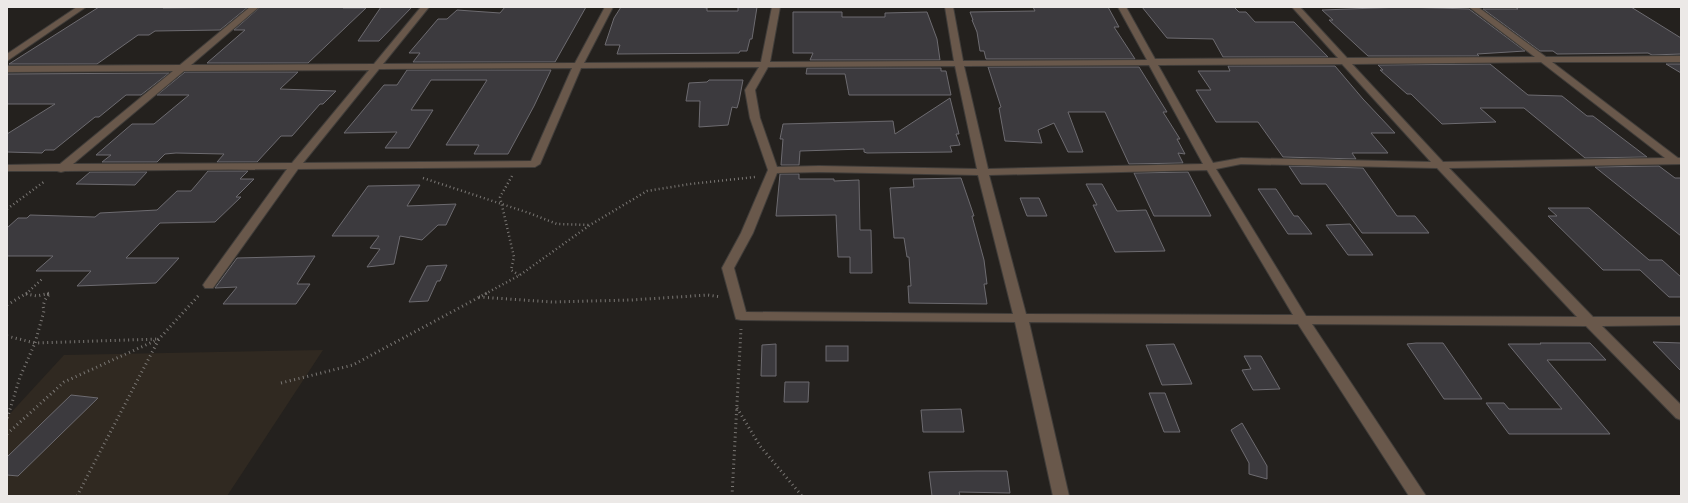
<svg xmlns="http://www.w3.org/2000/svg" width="1688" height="503" font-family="Mulish,sans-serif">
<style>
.built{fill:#302921}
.building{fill:#3c3a3e;stroke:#6d6b70}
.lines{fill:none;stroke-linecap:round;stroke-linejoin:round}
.minor-casing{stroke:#403d3a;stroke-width:2}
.path-far1{stroke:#7a7774;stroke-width:2.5;stroke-dasharray:1 3;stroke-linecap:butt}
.path{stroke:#7a7774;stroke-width:3;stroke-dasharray:1 3.5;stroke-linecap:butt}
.minor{fill:#69584b;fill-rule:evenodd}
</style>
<rect width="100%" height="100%" fill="#24211e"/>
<polygon class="built" points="323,350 227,496 7,496 7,417 64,355"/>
<g class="building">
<polygon points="99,7 164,7 163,8 248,7 220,30 155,31 149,35 138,35 97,64 9,64"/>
<polygon points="260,7 344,7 343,8 366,8 308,63 207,63 245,30 234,30"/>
<polygon points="381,7 412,7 379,41 358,41"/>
<polygon points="505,7 586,7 555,62 413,62 420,53 409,53 438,19 447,19 457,10 500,13"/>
<polygon points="621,7 701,7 707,8 707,11 738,11 738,7 757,7 752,39 750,39 747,51 740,51 739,53 617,54 620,45 605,45 614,18"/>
<polygon points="1033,7 1108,7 1119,27 1114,27 1135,59 986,59 984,51 980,51 977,32 972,20 973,20 970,12 1035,11"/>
<polygon points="1142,7 1234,7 1239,12 1246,12 1255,22 1294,22 1328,57 1223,57 1213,39 1167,38"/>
<polygon points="1403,7 1469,9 1525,51 1477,54 1479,56 1368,56 1329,20 1333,20 1322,10"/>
<polygon points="1515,7 1631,7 1681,38 1681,54 1652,55 1648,53 1557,54 1553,51 1540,51 1483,9 1518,9"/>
<polygon points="793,12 842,12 842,17 885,17 885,13 927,12 937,39 940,60 810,60 813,53 793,53"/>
<polygon points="1490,64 1528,95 1562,96 1587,116 1593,116 1647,157 1585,158 1524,108 1480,108 1496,122 1442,124 1411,94 1407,94 1380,70 1383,70 1378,65"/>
<polygon points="1666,64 1681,64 1681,73"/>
<polygon points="1228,66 1335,66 1363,99 1395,133 1371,133 1388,153 1352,153 1356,159 1283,157 1258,122 1216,122 1196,90 1211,90 1198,71 1230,71"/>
<polygon points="988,67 1139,67 1167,112 1163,112 1180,139 1177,139 1185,154 1178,153 1183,163 1129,164 1105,112 1068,112 1083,152 1068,152 1054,123 1038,130 1042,143 1005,141 999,108 1001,107"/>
<polygon points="807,68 941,68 941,71 946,71 951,95 849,95 845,74 806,74"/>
<polygon points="407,70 551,70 534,106 508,154 474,154 479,145 446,145 487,80 431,80 411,110 433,110 409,148 385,148 397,132 344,133 384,85 397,85"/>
<polygon points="185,72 298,72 280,89 336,91 323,104 320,104 292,136 281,136 257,162 217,162 224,154 176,153 165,154 157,162 102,162 111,155 96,155 132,124 154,124 189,95 157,95"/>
<polygon points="169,73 141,95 126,95 99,117 95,117 54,150 45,150 42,153 7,152 7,134 55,104 7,104 7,74"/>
<polygon points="709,80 743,80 739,101 737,108 732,107 728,125 699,127 700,101 686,101 689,83 707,82"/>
<polygon points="950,98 959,134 956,134 960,145 950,146 952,152 867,153 864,152 864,149 800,151 799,165 781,165 783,139 780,139 783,124 893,121 895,134"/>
<polygon points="1289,166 1363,168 1397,216 1415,216 1429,233 1362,233 1326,184 1301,184"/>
<polygon points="1659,166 1675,178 1681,178 1681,236 1595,167"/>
<polygon points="208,171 248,171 240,179 254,179 236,197 241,197 215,222 160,223 126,258 179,258 156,283 77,286 91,271 36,271 53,256 7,256 7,228 18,218 27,218 30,215 95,217 100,213 157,210 177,191 191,191"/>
<polygon points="90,172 147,172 135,185 76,184"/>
<polygon points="1188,172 1211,216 1154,216 1134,173"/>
<polygon points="780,174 799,174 799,179 834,179 834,181 859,180 860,230 871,230 872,273 850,273 850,257 838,257 836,215 776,216"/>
<polygon points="961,178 974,216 972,216 984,260 987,284 984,284 987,304 909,303 908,286 911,286 909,257 907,257 904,238 894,238 890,188 914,187 913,179"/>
<polygon points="1086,184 1102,184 1117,211 1146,210 1165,251 1115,252 1093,205 1097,205"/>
<polygon points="420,185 407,206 456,204 446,225 438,225 422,240 400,236 394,264 367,267 380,249 370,248 379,236 332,236 368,186"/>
<polygon points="1258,189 1276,189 1294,216 1298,216 1312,234 1288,234"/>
<polygon points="1020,198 1039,198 1047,216 1027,216"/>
<polygon points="1548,208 1589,208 1649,260 1662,260 1681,277 1681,297 1669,297 1640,270 1603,270 1548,216 1557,216"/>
<polygon points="1350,224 1373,255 1348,255 1326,225"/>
<polygon points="315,256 297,284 310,284 296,304 223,304 237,287 215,288 237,258"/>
<polygon points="447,265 440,281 437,281 428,301 409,302 427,266"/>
<polygon points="1653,342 1681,343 1681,371"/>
<polygon points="1416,343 1443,343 1482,399 1444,399 1407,344"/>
<polygon points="1540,343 1590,343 1606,360 1547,360 1610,434 1509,434 1486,403 1504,403 1509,409 1562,409 1508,344 1541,344"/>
<polygon points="776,344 776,376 761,376 762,345"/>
<polygon points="1174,344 1192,384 1162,385 1146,345"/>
<rect x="826" y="346" width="22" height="15"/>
<polygon points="1244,356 1261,356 1280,389 1253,390 1242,370 1251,369"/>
<polygon points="785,382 809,382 808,402 784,402"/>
<polygon points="1149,393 1165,393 1180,432 1164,432"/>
<polygon points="71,395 98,398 18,476 7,475 7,457"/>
<polygon points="961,409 964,432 923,432 921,410"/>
<polygon points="1242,423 1267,466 1267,479 1249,474 1249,463 1231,430"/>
<polygon points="977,471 1007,471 1010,493 959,492 960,496 932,496 929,472"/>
</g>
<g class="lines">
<g class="minor-casing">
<g id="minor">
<polygon points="77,7 86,7 7,61 7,54"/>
<path d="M250 7H259L191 65 374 64 421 7H429L383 64 575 63 605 7H613L584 63 761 62 772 7H780L770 62 954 61 945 7H953L963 61 1147 60 1118 7H1126L1155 59 1338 58 1292 7H1300L1347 58 1535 57 1469 7H1478L1546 57 1681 56V62H1552L1678 158H1681V164L1449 168 1593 317H1681V325L1602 326 1681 405V420L1676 418 1586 326 1312 324 1426 496H1409L1298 324 1029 322 1069 496H1053L1015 322 741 320 736 319 722 268 741 233 768 170 750 118 745 90 759 67 581 68 540 164 535 167 298 169 213 288H205L203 285 205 282 287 169 65 171 61 172 57 171H7V165L60 164 173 71 7 72V66L180 65ZM1541 62 1665 158 1443 162 1352 64ZM1342 64 1431 162 1241 158 1213 163 1158 65ZM1149 65 1203 164 988 169 964 66ZM955 66 977 169 819 166 777 167 760 118 755 90 768 67ZM572 68 531 161 303 163 379 69ZM369 70 292 163 73 164 184 71ZM1241 164 1437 168 1577 317 1306 316 1216 169ZM1207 170 1293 315 1026 314 989 175ZM819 172 978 175 1013 314 746 312 734 268 753 233 777 173Z"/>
</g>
</g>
<g class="path-far1">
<polyline points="512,176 500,197 514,257 511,270 519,275"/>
<polyline points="423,178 529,213 557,224 590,225"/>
<polyline points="7,209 45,181"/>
<polyline points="26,294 42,279"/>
<polyline points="47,294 50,294"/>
<polyline points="485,294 520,275 590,225 647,191 690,184 755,177"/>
</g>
<g class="path">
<polyline points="26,294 37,296 50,293 45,300 43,306 44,311 35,343 159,339 77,496"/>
<polyline points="479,297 552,302 631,300 708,295 721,297"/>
<polyline points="7,305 27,293"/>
<polyline points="7,336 35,343 20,377 7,419"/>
<polyline points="281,383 353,365 487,293"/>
<polyline points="737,408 760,446 802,496"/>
<polyline points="7,434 64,382 159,339 200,294"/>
<polyline points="732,496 741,329"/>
</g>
<use href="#minor" class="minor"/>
</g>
<rect width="1688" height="503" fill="none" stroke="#ece9e7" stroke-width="16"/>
</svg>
